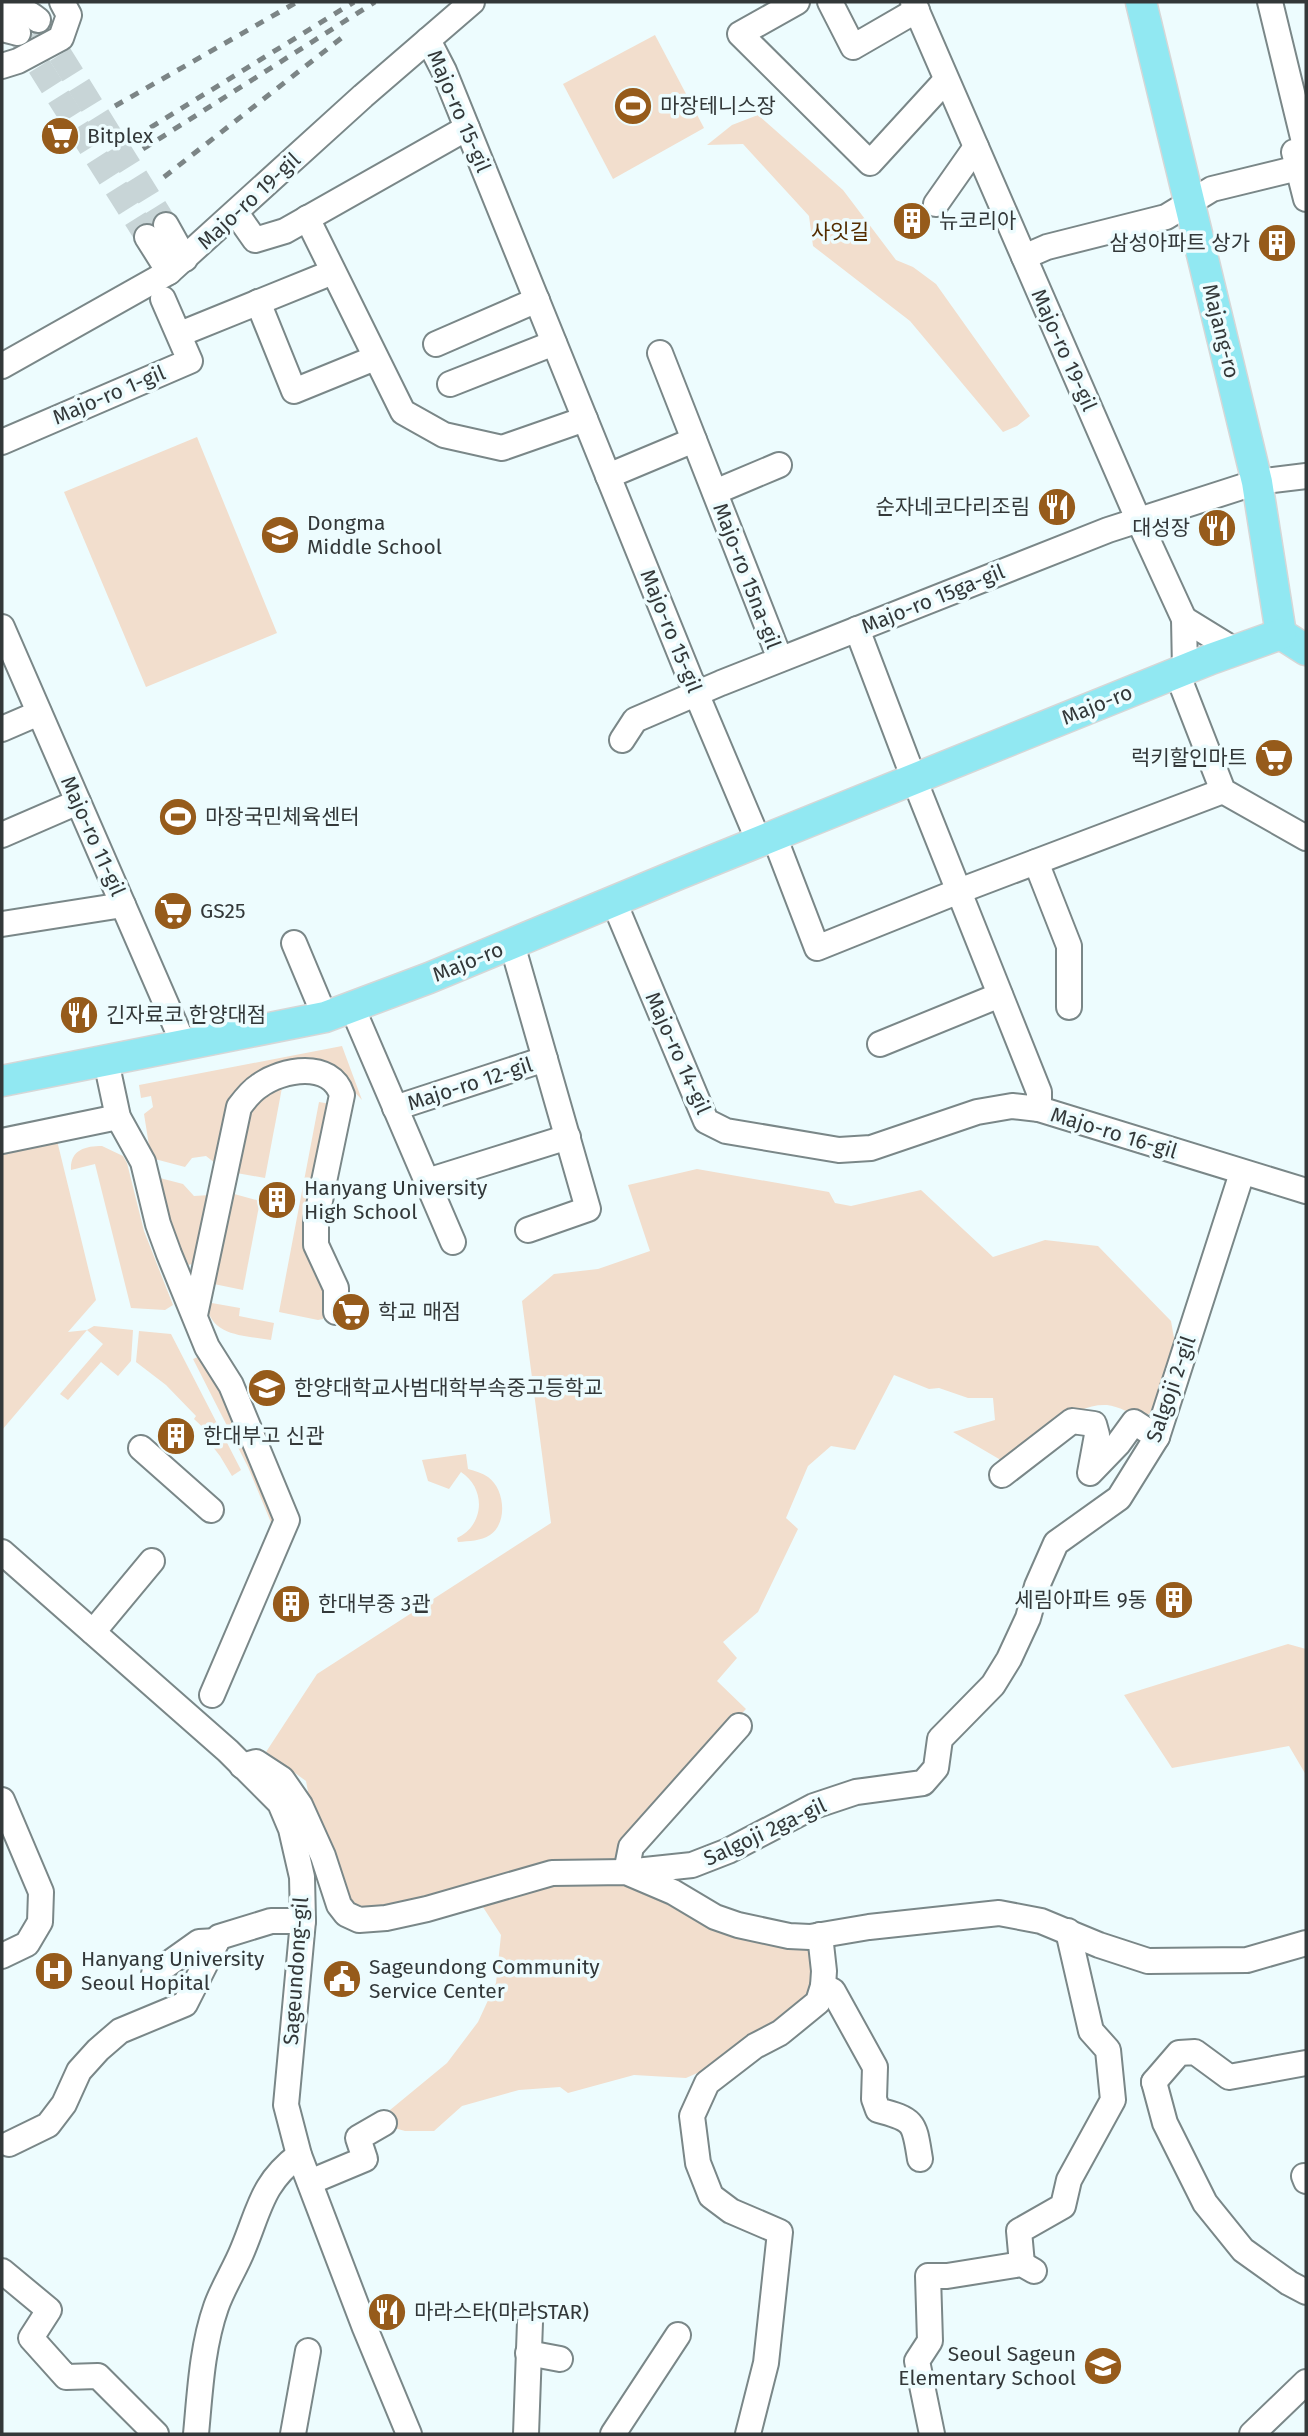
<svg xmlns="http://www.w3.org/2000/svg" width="1308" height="2436" font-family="'Fira Sans','Noto Sans KR',sans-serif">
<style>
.green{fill:#f2decd}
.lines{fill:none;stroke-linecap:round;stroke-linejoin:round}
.minor-tunnel{stroke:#c8d5d7;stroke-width:24;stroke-dasharray:24 12;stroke-linecap:butt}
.minor-casing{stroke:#7a8788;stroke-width:28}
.major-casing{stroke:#d6d7d7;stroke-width:33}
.minor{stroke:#fff;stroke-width:24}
.major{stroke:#91e8f2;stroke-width:30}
.rail{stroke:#7c8586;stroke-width:5;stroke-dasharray:9 9;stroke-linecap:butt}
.labels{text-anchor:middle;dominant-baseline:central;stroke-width:7;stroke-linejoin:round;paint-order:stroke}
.poi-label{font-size:21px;fill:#333839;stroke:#edfcfe;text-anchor:start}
.street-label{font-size:21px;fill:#333839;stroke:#edfcfe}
.park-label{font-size:21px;fill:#542d00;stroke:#edfcfe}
</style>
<rect width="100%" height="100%" fill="#edfcfe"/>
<g class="green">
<polygon points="655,35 704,128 613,179 563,84"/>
<polygon points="758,115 843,190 896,260 913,267 936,284 1030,416 1017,426 1003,432 910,321 813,246 809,216 743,144 707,145 732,125"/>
<polygon points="197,437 277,633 146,687 64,492"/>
<polygon points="342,1046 362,1100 349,1086 265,1076 215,1163 206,1156 192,1158 185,1167 151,1158 144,1114 153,1107 151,1096 141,1098 139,1085"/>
<polygon points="284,1077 265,1178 231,1172 244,1109"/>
<polygon points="319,1102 331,1104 311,1226 309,1259 316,1268 324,1294 325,1307 323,1319 318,1320 279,1312"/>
<polygon points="52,1120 96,1300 68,1332 87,1330 94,1326 133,1330 131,1361 118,1376 101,1362 68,1400 60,1394 103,1344 87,1330 2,1430 2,1130"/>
<path d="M102 1146 123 1156 127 1163 144 1231 173 1305 165 1310 131 1308 95 1164 71 1170C70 1150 85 1146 102 1146Z"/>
<path d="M697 1169 829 1192 835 1203 851 1206 921 1190 993 1257 1045 1240 1098 1246 1171 1321 1176 1349 1153 1411 1143 1418C1132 1414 1118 1406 1107 1405 1072 1403 1038 1439 1014 1460L999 1459 953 1432 995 1420 993 1398H968L939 1388 929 1389 894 1375 855 1450 831 1446 808 1466 786 1518 798 1529 758 1612 723 1642 737 1658 717 1681 746 1709 621 1844 617 1879 814 1950 820 1971 804 2006 704 2070 686 2078 634 2075 568 2093 560 2087 519 2090 462 2106 434 2131H405L387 2126 390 2110 447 2063 478 2022 496 1983 501 1935 481 1904 382 1929 346 1928 331 1913 306 1781 266 1752 317 1674 551 1523 522 1301 554 1274 598 1269 650 1251 628 1185Z"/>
<polygon points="156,1177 183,1184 194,1196 210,1195 196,1264 185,1265 175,1240"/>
<polygon points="227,1192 260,1201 243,1290 209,1283"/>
<path d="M206 1302 240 1308 239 1316 274 1323 271 1340C243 1335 210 1337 206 1302Z"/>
<polygon points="139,1331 171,1334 241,1470 232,1476 220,1456 206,1438 209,1433 194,1419 196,1416 166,1385 136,1362"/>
<polygon points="200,1356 247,1437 282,1514 272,1525 248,1467 193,1359"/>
<path d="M466 1454 468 1469C475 1471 482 1473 488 1477 505 1489 508 1523 490 1535 481 1541 469 1541 458 1542L457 1538C484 1526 487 1489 461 1472L449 1489 428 1481 422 1460Z"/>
<polygon points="1288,1644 1306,1649 1306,1775 1289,1746 1172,1768 1124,1695"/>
</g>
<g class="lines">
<g class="minor-tunnel">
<polyline points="41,24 166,225"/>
<polyline points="20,36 147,237"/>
</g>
<g class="minor-casing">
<g id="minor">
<polyline points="797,2 740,34 870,163 946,80"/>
<polyline points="830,2 853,47 917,10"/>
<polyline points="913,2 1138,519 1184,619 1185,670"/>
<polyline points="1270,2 1305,146"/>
<path d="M2 11C17 7 26 10 38 20"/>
<polyline points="2,29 18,33"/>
<polyline points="428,40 444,71 696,693 759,842"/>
<polyline points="2,66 18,61 61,38 69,15 62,2"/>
<polyline points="1294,152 1306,199"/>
<polyline points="936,204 976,147"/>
<polyline points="236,213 255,240 285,231 467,128"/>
<polyline points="307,218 403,412 444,435 502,448 585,419"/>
<polyline points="166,225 185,259"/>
<polyline points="147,237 169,272"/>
<polyline points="1024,257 1047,247 1166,217 1212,189 1298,168"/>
<polyline points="258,302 294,391 375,358"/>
<polyline points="180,334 333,272"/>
<polyline points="436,344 537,300"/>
<polyline points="660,353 780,659"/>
<polyline points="2,366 169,272 363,96 472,2"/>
<polyline points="450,384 554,343"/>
<polyline points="2,442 190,361 163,299"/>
<polyline points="608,476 694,440"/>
<polyline points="715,492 779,465"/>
<polyline points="1184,619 1236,651"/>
<polyline points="2,627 184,1045"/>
<polyline points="857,629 914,779 1039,1092 1039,1109"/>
<polyline points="1177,673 1223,791 1306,838"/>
<polyline points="2,729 39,713"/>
<polyline points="622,740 635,720 721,683 1108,530 1257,482 1306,476"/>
<polyline points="2,835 78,802"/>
<polyline points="774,836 817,948 959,891 1223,791"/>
<polyline points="1036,862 1069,946 1069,1007"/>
<polyline points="614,902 706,1121 726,1131 839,1150 871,1148 977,1112 1012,1106 1039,1109 1306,1191"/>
<polyline points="2,924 123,905"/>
<polyline points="294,943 325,1017"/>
<polyline points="512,944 588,1209 528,1230"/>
<polyline points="352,1007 453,1242"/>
<polyline points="880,1044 1000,995"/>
<polyline points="106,1061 118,1117 143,1162 158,1224 169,1254 207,1347 231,1385 287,1520 212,1695"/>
<polyline points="395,1108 545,1059"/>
<polyline points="2,1141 118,1117"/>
<polyline points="427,1181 568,1137"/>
<path d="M195 1315 239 1107C245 1099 251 1091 259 1086 282 1069 331 1060 342 1095L316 1220V1245L336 1288V1312"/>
<polyline points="141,1448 211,1510"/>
<polyline points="1002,1475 1072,1421 1094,1424 1097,1435 1090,1473 1118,1444 1134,1422 1157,1437"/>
<polyline points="2,1552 228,1751 280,1803 291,1829 302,1877 303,1921 286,2105 299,2155 365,2328 409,2434"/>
<polyline points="93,1632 152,1561"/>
<polyline points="739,1726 631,1847 626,1872 692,1865 728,1851 814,1806 856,1792 923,1783 936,1768 940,1739 993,1685 1009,1659 1028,1618 1037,1586 1056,1543 1119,1498 1157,1437 1242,1173"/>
<polyline points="242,1766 256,1762 282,1779 300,1805 323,1856 339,1905 346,1914 359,1920 386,1918 427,1909 552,1873 626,1872 673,1892 715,1917 738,1925 789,1936 810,1937 869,1927 999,1913 1041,1921 1099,1945 1148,1961 1247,1960 1306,1943"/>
<polyline points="2,1800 41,1892 40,1922 27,1944 2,1956"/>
<polyline points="154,1974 199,1942 217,1941"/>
<path d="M823 1986 833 1991 875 2067 874 2099 878 2110C916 2120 914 2123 920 2159"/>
<polyline points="1154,2082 1165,2123 1205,2203 1243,2250 1289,2283 1306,2292"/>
<polyline points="1154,2082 1179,2053 1195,2052 1229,2077 1306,2063"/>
<polyline points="9,2144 48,2125 64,2104 79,2071 98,2050 120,2031 185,2004 219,1937 271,1921 303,1921"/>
<polyline points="1304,2176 1306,2181"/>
<polyline points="310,2182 365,2159 358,2138 384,2123"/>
<polyline points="1022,2264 1019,2231 1063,2206 1069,2180 1113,2100 1108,2050 1091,2031 1068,1931"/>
<polyline points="2,2271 49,2310 31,2338 66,2377 98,2376 156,2434"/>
<polyline points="528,2353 560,2359"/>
<path d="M196 2434C200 2392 202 2347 216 2307 223 2287 235 2269 243 2249 260 2208 262 2183 299 2155"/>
<polyline points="293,2434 308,2351"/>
<polyline points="526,2434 530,2322"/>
<polyline points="613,2434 678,2335"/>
<polyline points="748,2434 766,2363 780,2232 731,2211 711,2196 698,2163 692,2116 707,2083 755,2046 780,2033 818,2002 823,1986 824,1971 820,1935"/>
<polyline points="932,2434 917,2361 930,2341 928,2276 947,2276 1022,2264 1034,2271"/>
<polyline points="1252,2434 1306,2382"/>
</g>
</g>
<g class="major-casing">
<g id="major">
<polyline points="1141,2 1257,482 1281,634 1306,650"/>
<polyline points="2,1081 325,1017 429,978 679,874 1211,659 1281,634"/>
</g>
</g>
<use href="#minor" class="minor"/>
<use href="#major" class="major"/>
<g class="rail">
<polyline points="115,106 297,2"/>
<polyline points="135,137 354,2"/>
<polyline points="143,149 375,2"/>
<polyline points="164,177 344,36"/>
</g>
</g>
<defs>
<g id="stadium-disc" transform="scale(2.0125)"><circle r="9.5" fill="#965b1b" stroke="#edfcfe"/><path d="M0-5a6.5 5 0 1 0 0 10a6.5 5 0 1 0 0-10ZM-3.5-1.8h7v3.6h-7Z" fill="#fff"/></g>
<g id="supermarket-disc" transform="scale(2.0125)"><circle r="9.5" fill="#965b1b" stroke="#edfcfe"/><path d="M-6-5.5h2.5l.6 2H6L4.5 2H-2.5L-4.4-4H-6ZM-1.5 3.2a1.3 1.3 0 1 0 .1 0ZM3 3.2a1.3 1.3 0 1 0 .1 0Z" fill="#fff"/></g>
<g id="building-disc" transform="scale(2.0125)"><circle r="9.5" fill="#965b1b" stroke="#edfcfe"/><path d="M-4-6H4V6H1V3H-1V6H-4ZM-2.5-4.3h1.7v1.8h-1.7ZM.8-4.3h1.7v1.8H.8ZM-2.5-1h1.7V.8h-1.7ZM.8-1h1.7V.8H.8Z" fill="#fff"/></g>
<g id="restaurant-disc" transform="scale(2.0125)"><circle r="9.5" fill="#965b1b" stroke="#edfcfe"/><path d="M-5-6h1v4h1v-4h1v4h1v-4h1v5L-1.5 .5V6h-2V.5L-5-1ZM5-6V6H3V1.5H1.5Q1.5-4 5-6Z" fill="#fff"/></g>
<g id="school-disc" transform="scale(2.0125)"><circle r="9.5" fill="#965b1b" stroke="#edfcfe"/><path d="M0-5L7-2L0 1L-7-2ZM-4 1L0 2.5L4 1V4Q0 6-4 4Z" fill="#fff"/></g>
<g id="hospital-disc" transform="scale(2.0125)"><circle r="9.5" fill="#965b1b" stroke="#edfcfe"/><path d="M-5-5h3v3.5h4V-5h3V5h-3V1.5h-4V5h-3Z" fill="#fff"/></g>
<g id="civic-disc" transform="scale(2.0125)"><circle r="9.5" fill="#965b1b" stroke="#edfcfe"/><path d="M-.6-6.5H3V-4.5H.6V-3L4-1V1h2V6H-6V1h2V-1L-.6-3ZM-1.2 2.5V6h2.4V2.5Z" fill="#fff"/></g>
</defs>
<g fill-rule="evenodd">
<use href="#stadium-disc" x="633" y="106"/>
<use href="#supermarket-disc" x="60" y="136"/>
<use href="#building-disc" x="912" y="221"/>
<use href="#building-disc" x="1277" y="243"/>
<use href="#restaurant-disc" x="1057" y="507"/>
<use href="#restaurant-disc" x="1217" y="528"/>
<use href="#school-disc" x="280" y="535"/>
<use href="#supermarket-disc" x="1274" y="758"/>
<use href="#stadium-disc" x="178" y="817"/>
<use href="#supermarket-disc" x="173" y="911"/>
<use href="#restaurant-disc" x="79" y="1015"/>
<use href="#building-disc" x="277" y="1200"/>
<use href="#supermarket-disc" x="351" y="1312"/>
<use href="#school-disc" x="267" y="1388"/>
<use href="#building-disc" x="176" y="1436"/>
<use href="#building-disc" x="1174" y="1600"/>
<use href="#building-disc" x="291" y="1604"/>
<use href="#hospital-disc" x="54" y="1971"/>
<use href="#civic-disc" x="342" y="1979"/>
<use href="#restaurant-disc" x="387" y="2312"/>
<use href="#school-disc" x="1103" y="2366"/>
</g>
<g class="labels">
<g class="poi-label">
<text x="660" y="106">마장테니스장</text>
<text x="87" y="136">Bitplex</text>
<text x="939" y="221">뉴코리아</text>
<text x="1250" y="243" text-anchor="end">삼성아파트 상가</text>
<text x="1030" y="507" text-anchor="end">순자네코다리조림</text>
<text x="307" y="523">Dongma<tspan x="307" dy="24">Middle School</tspan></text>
<text x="1190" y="528" text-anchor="end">대성장</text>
<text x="1247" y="758" text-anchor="end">럭키할인마트</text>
<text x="205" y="817">마장국민체육센터</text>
<text x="200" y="911">GS25</text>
<text x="106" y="1015">긴자료코 한양대점</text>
<text x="304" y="1188">Hanyang University<tspan x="304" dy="24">High School</tspan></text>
<text x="378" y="1312">학교 매점</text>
<text x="294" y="1388">한양대학교사범대학부속중고등학교</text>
<text x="203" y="1436">한대부고 신관</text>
<text x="1147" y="1600" text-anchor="end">세림아파트 9동</text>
<text x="318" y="1604">한대부중 3관</text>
<text x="81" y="1959">Hanyang University<tspan x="81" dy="24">Seoul Hopital</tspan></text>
<text x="369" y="1967">Sageundong Community<tspan x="369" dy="24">Service Center</tspan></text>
<text x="414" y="2312">마라스타(마라STAR)</text>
<text x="1076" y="2354" text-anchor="end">Seoul Sageun<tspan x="1076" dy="24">Elementary School</tspan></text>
</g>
<g class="street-label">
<text transform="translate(459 111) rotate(67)">Majo-ro 15-gil</text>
<text transform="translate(249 201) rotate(-43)">Majo-ro 19-gil</text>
<text transform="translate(1221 331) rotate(76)">Majang-ro</text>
<text transform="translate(1064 350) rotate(66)">Majo-ro 19-gil</text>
<text transform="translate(109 395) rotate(-23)">Majo-ro 1-gil</text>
<text transform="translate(747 576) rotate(69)">Majo-ro 15na-gil</text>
<text transform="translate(933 599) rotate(-22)">Majo-ro 15ga-gil</text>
<text transform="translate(671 631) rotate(68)">Majo-ro 15-gil</text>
<text transform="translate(1097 705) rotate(-22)">Majo-ro</text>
<text transform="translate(93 836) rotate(66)">Majo-ro 11-gil</text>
<text transform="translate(468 962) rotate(-22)">Majo-ro</text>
<text transform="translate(678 1053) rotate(66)">Majo-ro 14-gil</text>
<text transform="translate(470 1084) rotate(-18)">Majo-ro 12-gil</text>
<text transform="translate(1114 1133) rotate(17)">Majo-ro 16-gil</text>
<text transform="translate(1171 1389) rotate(-71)">Salgoji 2-gil</text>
<text transform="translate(765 1832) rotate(-25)">Salgoji 2ga-gil</text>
<text transform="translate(296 1971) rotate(-86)">Sageundong-gil</text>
</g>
<g class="park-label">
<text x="840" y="232">사잇길</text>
</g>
</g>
<rect width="1308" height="2436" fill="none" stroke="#333839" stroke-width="7"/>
</svg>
